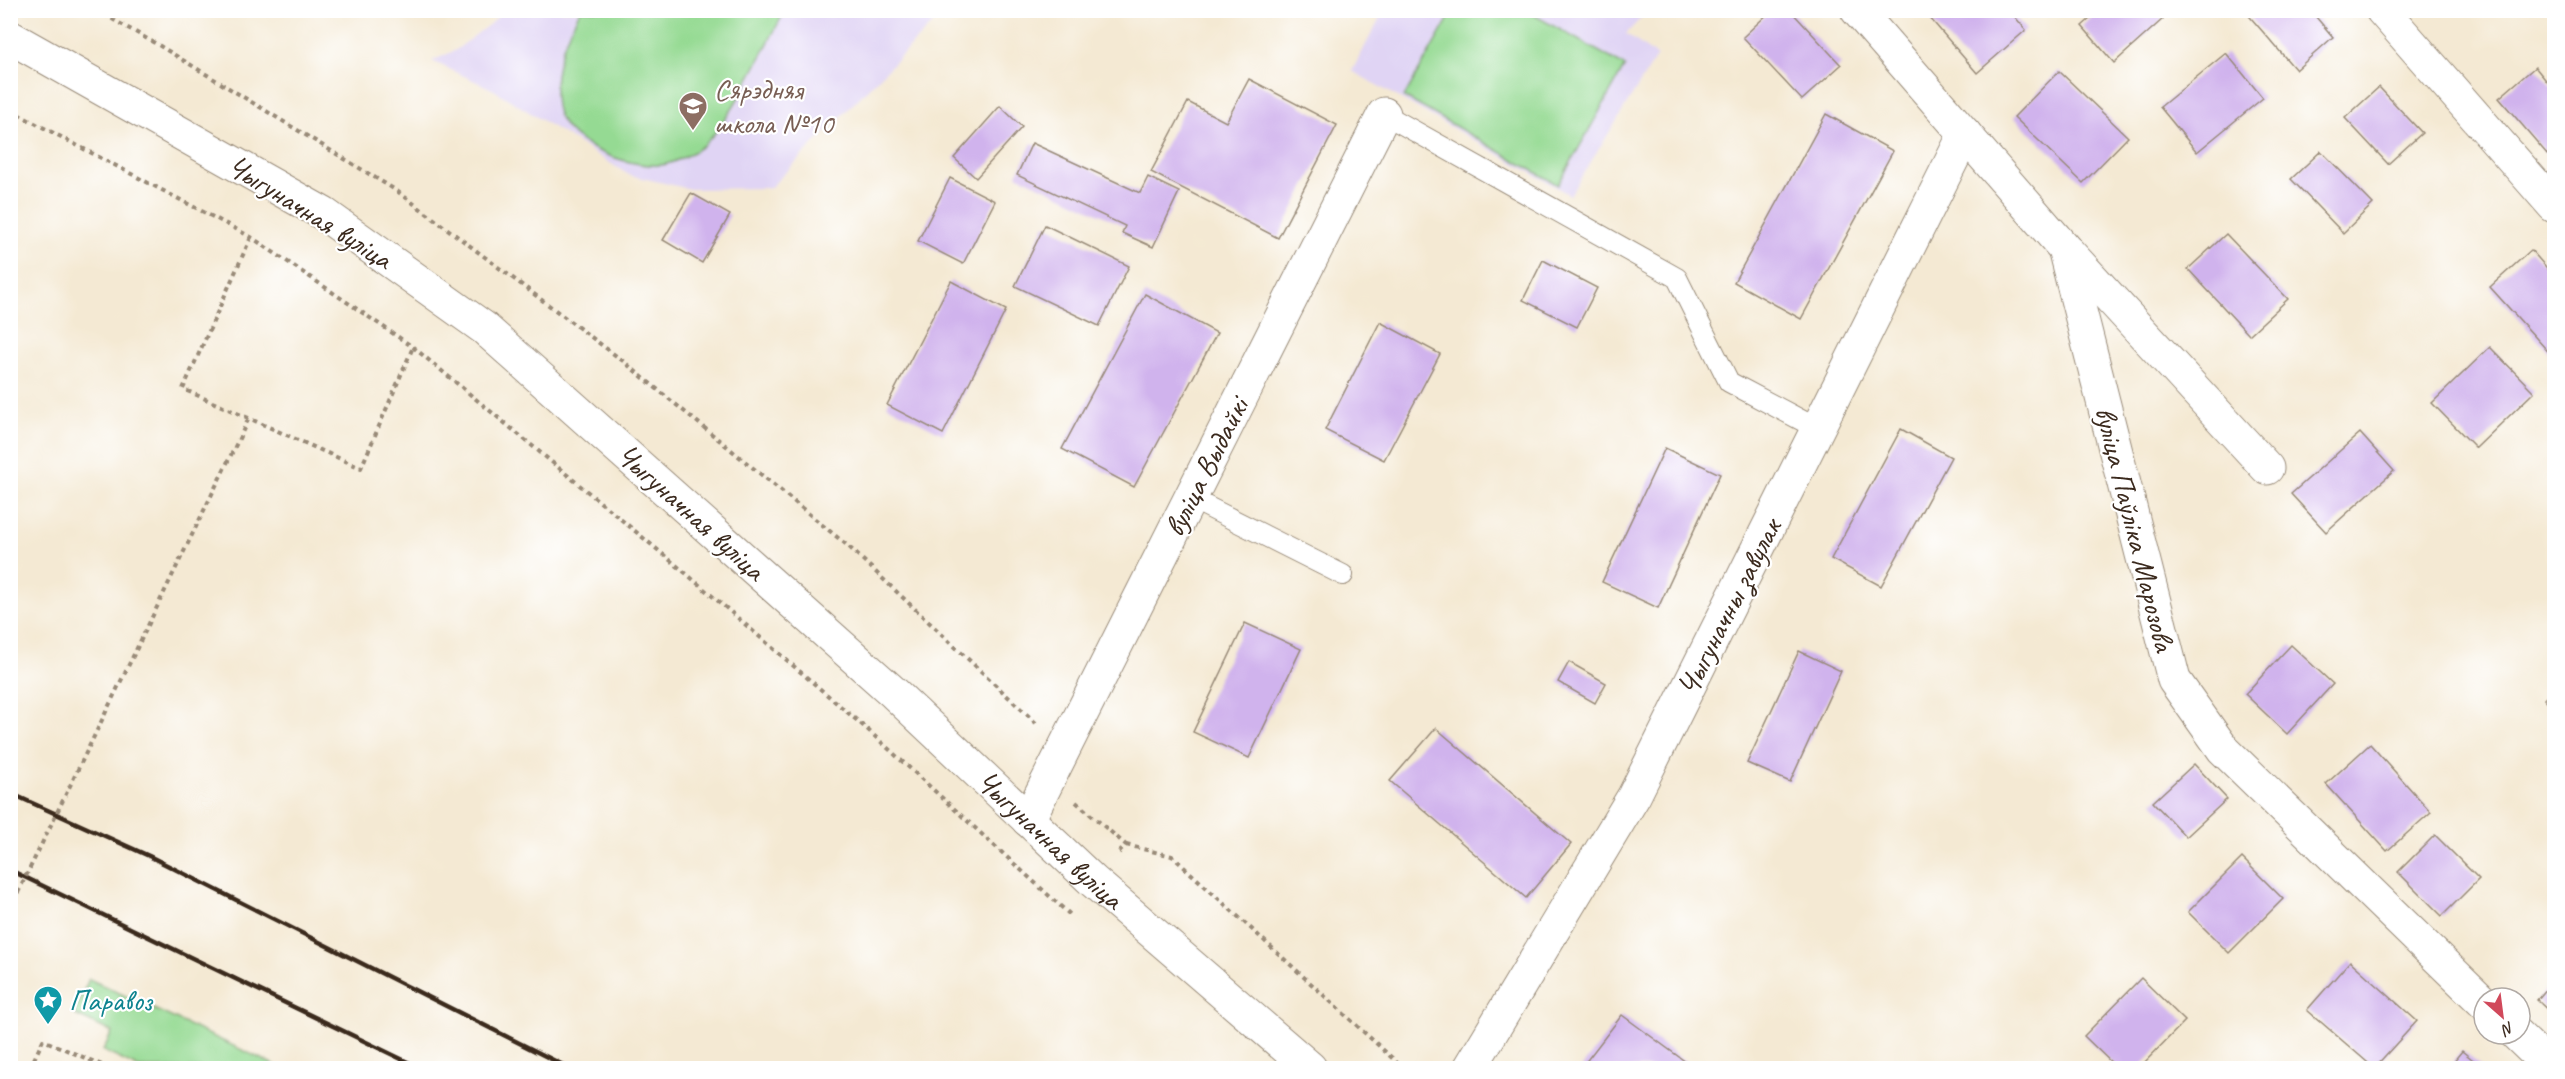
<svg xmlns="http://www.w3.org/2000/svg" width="2565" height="1079" font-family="Caveat,sans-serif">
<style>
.built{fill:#e0d4f4}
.green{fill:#95da93;stroke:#688258;stroke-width:1.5}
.building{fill:#d0b3ed}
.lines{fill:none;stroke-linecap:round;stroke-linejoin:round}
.service-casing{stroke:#988a78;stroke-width:22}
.minor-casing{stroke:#988a78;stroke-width:35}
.tertiary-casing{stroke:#988a78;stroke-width:35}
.path{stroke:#988a78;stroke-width:4;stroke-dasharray:4.5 4.5;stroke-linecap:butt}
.service{stroke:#fff;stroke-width:20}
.minor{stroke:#fff;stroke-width:33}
.tertiary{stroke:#fff;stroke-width:33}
.rail{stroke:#3b2a1e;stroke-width:4.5}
.path-bridge{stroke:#988a78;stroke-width:4;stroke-dasharray:4.5 4.5;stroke-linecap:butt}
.labels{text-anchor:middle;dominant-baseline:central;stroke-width:4.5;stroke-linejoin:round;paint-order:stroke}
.education-label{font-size:30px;fill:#785e54;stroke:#fff;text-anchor:start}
.street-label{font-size:30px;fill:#3b2a1e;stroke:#fff}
.culture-label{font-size:30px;fill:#0d838f;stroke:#fff;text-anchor:start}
</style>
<rect width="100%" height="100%" fill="#fff"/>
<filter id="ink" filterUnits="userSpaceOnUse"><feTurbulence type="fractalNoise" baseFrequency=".0167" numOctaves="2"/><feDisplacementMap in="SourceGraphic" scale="12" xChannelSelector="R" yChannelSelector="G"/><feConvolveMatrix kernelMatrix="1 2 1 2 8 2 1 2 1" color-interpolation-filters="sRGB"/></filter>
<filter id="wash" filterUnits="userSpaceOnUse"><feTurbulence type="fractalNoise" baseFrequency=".008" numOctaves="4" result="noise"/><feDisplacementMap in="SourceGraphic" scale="24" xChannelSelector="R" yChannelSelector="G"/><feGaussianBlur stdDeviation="1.35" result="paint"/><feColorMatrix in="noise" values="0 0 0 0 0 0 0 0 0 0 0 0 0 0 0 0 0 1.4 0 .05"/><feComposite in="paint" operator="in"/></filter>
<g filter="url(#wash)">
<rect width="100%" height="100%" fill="#f4e9d3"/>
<g class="built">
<polygon points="1384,10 1648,11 1626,34 1657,56 1570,195 1352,71"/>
<polygon points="501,11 945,11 770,188 690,189 629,175 494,90 432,61 456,50 495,20"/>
</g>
<g class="green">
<path d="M580 11V10L785 11C766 44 728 130 698 149 689 155 670 165 660 165 627 168 561 143 556 106 551 71 564 40 580 11Z"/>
<polygon points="1453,11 1527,11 1625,66 1558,185 1404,97"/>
<polygon points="89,979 281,1068 139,1068 103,1051 112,1032 73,1014"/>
</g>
<g id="blocks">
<g class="building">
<polygon points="1772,10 1790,10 1841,65 1802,100 1743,37"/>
<polygon points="1923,10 2009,10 2026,30 1977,73"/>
<polygon points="2100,10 2156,10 2163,19 2114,63 2082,26"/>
<polygon points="2244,10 2310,10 2333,37 2296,70"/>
<polygon points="2226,53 2263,98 2197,152 2160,107"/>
<polygon points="2535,67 2554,90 2554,162 2499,98"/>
<polygon points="2059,71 2128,137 2083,183 2014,117"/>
<polygon points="1249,79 1337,125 1278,238 1151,172 1188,102 1226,122"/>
<polygon points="2379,87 2422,133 2388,164 2345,118"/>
<polygon points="1000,106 1022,127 976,178 954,158"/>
<polygon points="1826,114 1893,151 1801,319 1734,282"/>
<polygon points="1032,143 1140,193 1148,177 1179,192 1153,247 1122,233 1125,226 1017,175"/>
<polygon points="2321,151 2373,204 2343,233 2291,179"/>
<polygon points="950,178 995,201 963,264 918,241"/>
<polygon points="691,193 730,215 702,263 663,240"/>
<polygon points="1045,225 1129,266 1099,326 1015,286"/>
<polygon points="2226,234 2288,299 2249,335 2188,269"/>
<polygon points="2531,250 2554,276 2554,358 2490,287"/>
<polygon points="1543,260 1597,288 1577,327 1523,300"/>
<polygon points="951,281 1006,310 943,434 887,405"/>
<polygon points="1145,294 1217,333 1134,487 1062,449"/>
<polygon points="1380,322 1440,354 1384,460 1325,430"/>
<polygon points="2490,347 2534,392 2476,448 2432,403"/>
<polygon points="1901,429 1951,457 1881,586 1831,559"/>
<polygon points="2360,433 2394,471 2326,532 2291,494"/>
<polygon points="1665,448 1720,474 1658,608 1602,582"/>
<polygon points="1245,623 1301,649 1249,758 1193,732"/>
<polygon points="2291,645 2333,684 2287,734 2245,694"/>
<polygon points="1799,651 1841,671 1790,782 1747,763"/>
<polygon points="1569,662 1606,683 1595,703 1558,682"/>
<polygon points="2554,689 2554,710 2544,699"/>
<polygon points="1436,728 1571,844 1526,898 1390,781"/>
<polygon points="2370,744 2431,812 2387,851 2326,784"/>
<polygon points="2194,764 2227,799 2186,837 2153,802"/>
<polygon points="2435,835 2479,879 2442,916 2398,872"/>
<polygon points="2242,858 2283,899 2229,953 2188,912"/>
<polygon points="2350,961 2417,1021 2374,1068 2307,1010"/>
<polygon points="2141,978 2185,1021 2139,1068 2117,1068 2084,1036"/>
<polygon points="2554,980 2554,1016 2537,1000"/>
<polygon points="1622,1015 1694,1068 1581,1068"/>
<polygon points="2462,1051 2483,1068 2448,1068"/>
</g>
</g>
</g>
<g filter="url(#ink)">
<use href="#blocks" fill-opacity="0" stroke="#988a78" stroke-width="1.5"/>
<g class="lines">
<g class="service-casing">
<g id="service">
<polyline points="1384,114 1677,278 1729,382 1818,429"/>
<polyline points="1190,498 1343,575"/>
</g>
</g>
<g class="minor-casing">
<g id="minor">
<polyline points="1857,10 2064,248 2174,680 2223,749 2484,1003"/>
<polyline points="2382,10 2554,206"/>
<polyline points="2068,252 2267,468"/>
<polyline points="1028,820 1384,114"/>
<polyline points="2516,1034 2551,1068"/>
<polyline points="1470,1068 1634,796 1965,134"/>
</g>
</g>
<g class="tertiary-casing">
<g id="tertiary">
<path id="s1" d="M10 37 324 214 484 328 894 693 1093 881 1310 1068"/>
</g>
</g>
<g class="path">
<polyline points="96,10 160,46 397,191 623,361 848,546 1036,723"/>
<polyline points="10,110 251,237 413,347 682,570 868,730 1068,913 1071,910"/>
<polyline points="251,237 183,389 361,468 413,347"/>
<polyline points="1076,802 1126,845 1116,856"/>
<polyline points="1126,845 1172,856 1403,1068"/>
<polyline points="10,1067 34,1060 53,1068"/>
<polyline points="30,1068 43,1040 109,1068"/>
</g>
<use href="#service" class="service"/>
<use href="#minor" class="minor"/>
<use href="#tertiary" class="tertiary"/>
<g class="rail">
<polyline points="10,793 149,856 569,1068"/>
<polyline points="10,870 420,1068"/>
</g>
<polyline class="path-bridge" points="10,909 248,420"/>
</g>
</g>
<defs>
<g id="school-pin" transform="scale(1.5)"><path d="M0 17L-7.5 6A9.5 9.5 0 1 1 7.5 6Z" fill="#8d6e63" stroke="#fff"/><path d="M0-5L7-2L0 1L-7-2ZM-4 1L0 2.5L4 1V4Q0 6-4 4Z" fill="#fff"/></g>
<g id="sight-pin" transform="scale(1.5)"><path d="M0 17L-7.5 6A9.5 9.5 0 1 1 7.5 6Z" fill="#0f9aa8" stroke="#fff"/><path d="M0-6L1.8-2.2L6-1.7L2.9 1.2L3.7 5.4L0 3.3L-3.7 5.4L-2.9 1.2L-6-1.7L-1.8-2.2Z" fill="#fff"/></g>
</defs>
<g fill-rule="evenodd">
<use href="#school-pin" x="693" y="106"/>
<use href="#sight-pin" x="48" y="1000"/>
</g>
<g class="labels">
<g class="education-label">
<text x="714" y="89">Сярэдняя<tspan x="714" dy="34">школа №10</tspan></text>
</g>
<g class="street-label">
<text transform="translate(310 212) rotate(32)">Чыгуначная вуліца</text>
<text transform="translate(1206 467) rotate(-63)">вуліца Выдайкі</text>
<text transform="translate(691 512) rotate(42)">Чыгуначная вуліца</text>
<text transform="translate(2135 529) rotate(76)">вуліца Паўліка Марозова</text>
<text transform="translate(1729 607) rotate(-63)">Чыгуначны завулак</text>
<text stroke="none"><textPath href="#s1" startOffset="1320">Чыгуначная вуліца</textPath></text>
</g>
<g class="culture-label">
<text x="69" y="1000">Паравоз</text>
</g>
</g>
<rect width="2565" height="1079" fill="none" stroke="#fff" stroke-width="36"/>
<g transform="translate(2502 1016) rotate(152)"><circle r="28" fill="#ffffff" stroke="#b1aaa5" stroke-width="1.5"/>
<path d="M0-4.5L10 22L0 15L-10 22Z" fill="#d1495b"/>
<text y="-9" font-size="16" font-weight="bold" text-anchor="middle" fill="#3b2a1e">N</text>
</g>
</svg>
